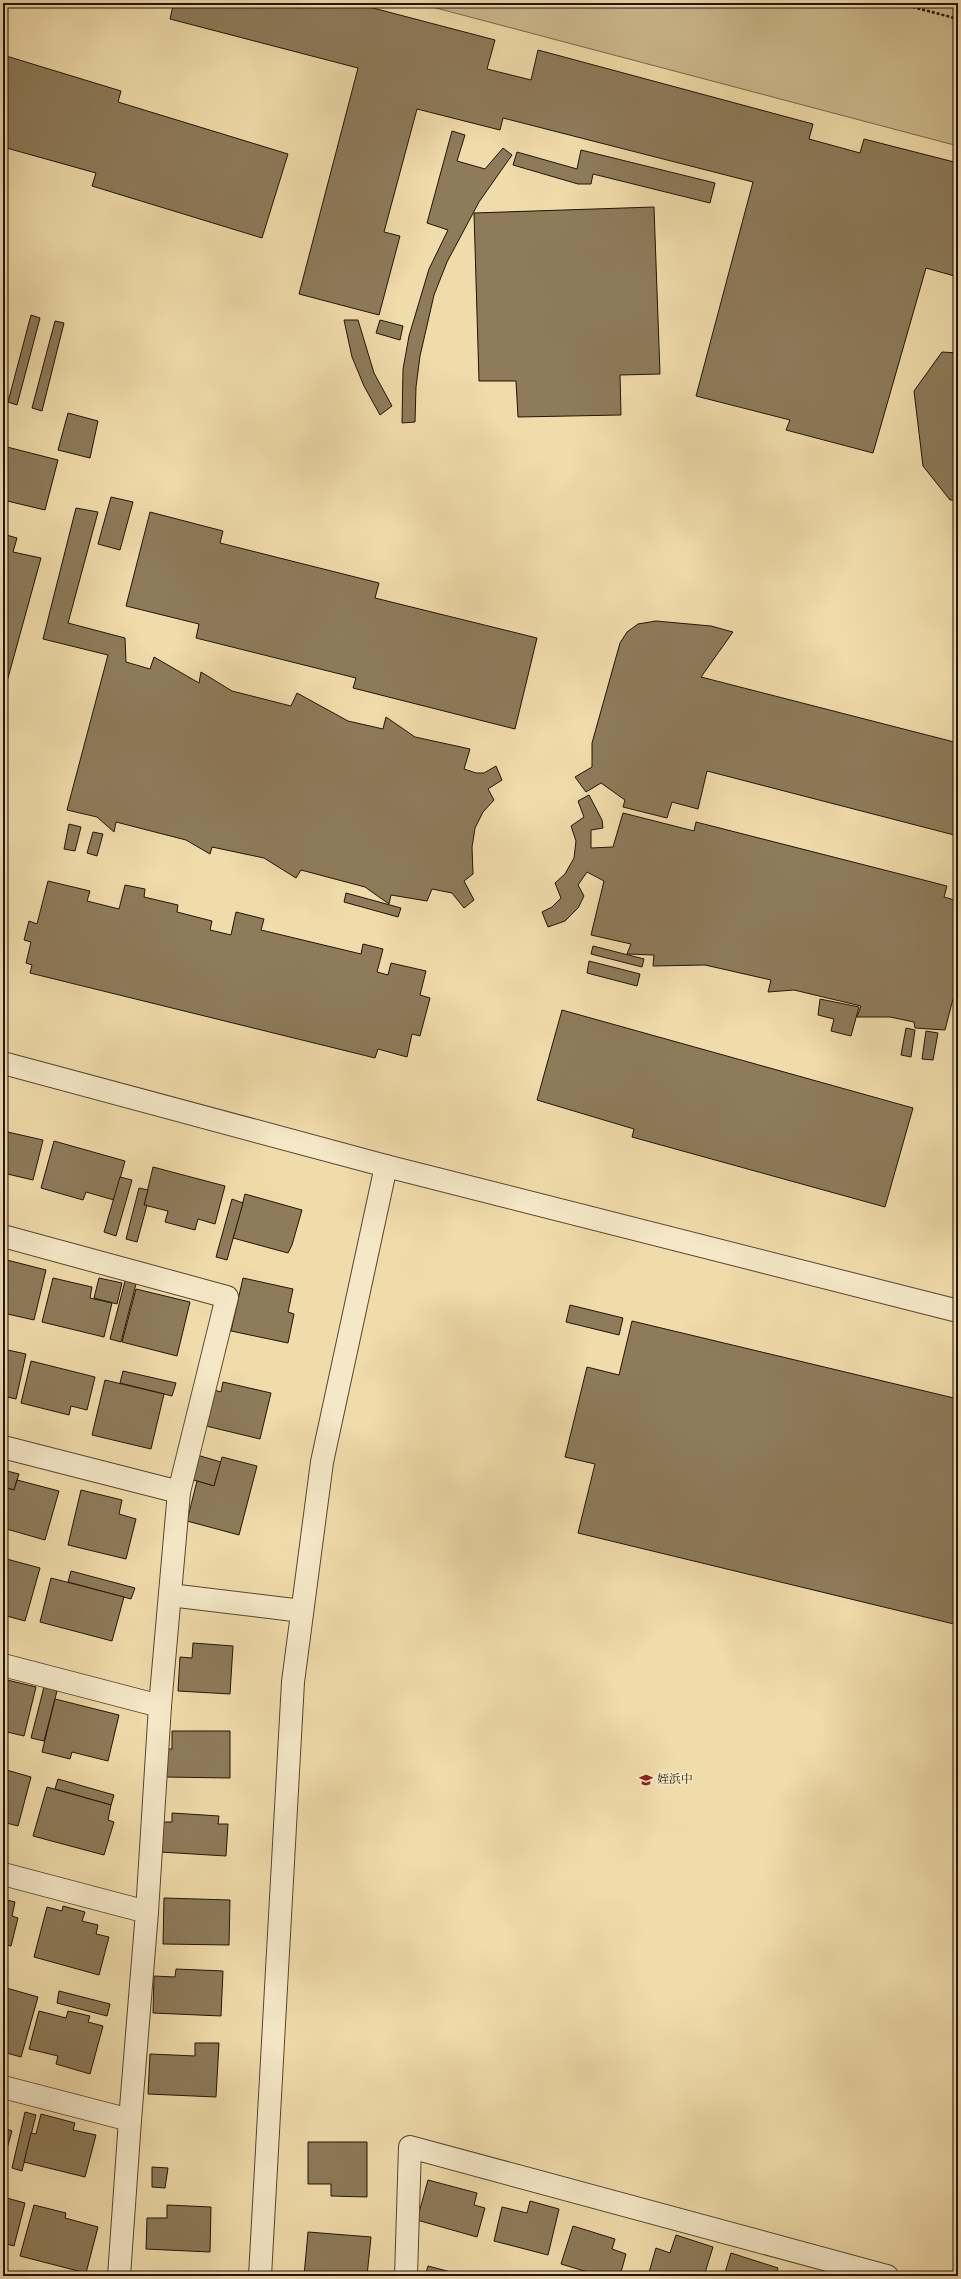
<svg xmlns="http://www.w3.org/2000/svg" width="961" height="2279" font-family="Vollkorn,'Noto Serif JP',serif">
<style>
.green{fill:#cdb98e;stroke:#786648}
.building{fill:#8d7b5a;stroke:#221403}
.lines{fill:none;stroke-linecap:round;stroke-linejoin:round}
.minor-casing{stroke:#56462d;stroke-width:24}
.path{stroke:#221403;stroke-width:2.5;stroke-dasharray:3 2;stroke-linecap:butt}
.minor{stroke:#f5e8c8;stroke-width:22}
.labels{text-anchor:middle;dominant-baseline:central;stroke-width:3;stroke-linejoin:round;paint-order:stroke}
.poi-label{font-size:12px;fill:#221403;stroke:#f5e8c8;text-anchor:start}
</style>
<rect width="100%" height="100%" fill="#f0dbaa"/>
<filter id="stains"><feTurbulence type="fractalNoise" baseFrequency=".005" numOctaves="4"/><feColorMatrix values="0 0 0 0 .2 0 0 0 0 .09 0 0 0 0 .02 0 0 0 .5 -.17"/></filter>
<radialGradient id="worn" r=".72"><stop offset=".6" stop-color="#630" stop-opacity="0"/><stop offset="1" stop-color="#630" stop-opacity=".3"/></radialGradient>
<polygon class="green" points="417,3 958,3 958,146"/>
<g class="building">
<polygon points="162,3 354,3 495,40 487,69 531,80 538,50 813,124 809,139 860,153 864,139 958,163 958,277 926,268 873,453 786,430 790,420 696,396 753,182 503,118 500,130 417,109 384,232 400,236 379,315 299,294 358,68 170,19 173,6"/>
<polygon points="3,55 121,91 118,102 288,154 262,238 92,186 96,173 3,147"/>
<polygon points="452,131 465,135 457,161 485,169 503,148 512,155 479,202 447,262 434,295 420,356 416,387 415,422 402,423 403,369 409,336 429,269 448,230 427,223"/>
<polygon points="581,150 715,183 710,203 593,174 591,184 578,184 513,165 517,152 577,169"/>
<polygon points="654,207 660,374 620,375 621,415 518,417 516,381 479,381 474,213"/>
<polygon points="31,315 40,318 17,405 8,402"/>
<polygon points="344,320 358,320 374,373 392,406 380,415 364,386 352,357"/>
<polygon points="380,320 403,326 400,340 376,333"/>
<polygon points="55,321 64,323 42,411 32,408"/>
<polygon points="942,352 958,353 958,500 950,500 923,466 914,391"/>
<polygon points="68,413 98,421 90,458 58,450"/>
<polygon points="3,446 58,460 45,510 3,500"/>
<polygon points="111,497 133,502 120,550 98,544"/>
<polygon points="76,508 98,512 68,623 125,638 126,662 150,669 154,657 199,683 201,672 232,691 291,706 297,693 348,721 383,729 386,717 415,737 470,749 464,769 476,773 484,773 496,766 502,780 488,789 494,800 483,812 475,828 472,847 473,874 464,881 474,900 464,908 452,893 432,889 427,901 391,895 389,904 365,887 301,870 296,878 264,858 212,847 210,854 186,840 116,822 114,832 97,817 67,810 108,655 43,639"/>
<polygon points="150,512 223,531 220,543 379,583 375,598 537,638 515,729 353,688 356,678 196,638 199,624 126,606"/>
<polygon points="3,534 17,538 13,552 41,558 3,696"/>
<polygon points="656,621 711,626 733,632 701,677 958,743 958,836 707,771 698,809 672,802 667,818 623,807 625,800 601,783 586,792 575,777 592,767 592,743 620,643 627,632 638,624"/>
<polygon points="589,795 602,820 603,828 591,830 591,848 613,847 623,813 694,831 696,822 947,886 944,897 958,901 958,1000 953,999 945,1030 915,1028 914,1022 890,1017 857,1017 861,1006 794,990 768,992 771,980 705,965 653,966 654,955 627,954 631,944 591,935 604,881 587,872 578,885 584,896 578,908 565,921 548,927 542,912 552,907 561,898 555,883 565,874 574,858 576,841 571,826 584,817 578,801"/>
<polygon points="69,824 81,827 75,851 64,849"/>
<polygon points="93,832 103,834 97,856 87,853"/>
<polygon points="48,881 90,891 87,901 119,909 125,885 145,889 144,897 178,905 177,912 212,921 210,930 231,935 236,912 264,919 261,930 361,954 363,944 383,949 377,972 388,975 391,963 426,971 420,995 430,998 420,1036 412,1034 407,1057 378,1049 375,1058 30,973 32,965 26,963 31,942 24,940 29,921 37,924"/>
<polygon points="346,893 401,908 398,917 344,902"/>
<polygon points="593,946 644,959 642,967 591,954"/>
<polygon points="589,961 640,974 637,986 587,973"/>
<polygon points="820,999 859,1007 851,1036 831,1031 834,1019 818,1015"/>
<polygon points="562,1010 913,1108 885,1207 632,1137 634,1129 537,1100"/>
<polygon points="906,1028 915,1030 911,1057 901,1055"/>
<polygon points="926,1031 938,1033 933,1060 922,1059"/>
<polygon points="3,1131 43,1140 33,1180 3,1173"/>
<polygon points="54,1141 125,1161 114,1200 86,1192 83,1200 41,1188"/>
<polygon points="153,1167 225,1186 215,1224 198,1219 195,1230 165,1222 168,1211 144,1205"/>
<polygon points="120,1177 132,1180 116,1236 104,1232"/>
<polygon points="139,1188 148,1190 144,1205 147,1205 137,1242 126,1239"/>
<polygon points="245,1194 302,1210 292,1245 288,1253 233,1238"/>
<polygon points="232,1199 243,1203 227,1260 216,1257"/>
<polygon points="3,1259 46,1270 34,1320 3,1313"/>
<polygon points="53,1278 92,1287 90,1298 112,1303 104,1337 42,1322"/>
<polygon points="99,1278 122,1283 117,1304 94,1298"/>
<polygon points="243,1278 293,1289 288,1312 294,1314 288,1343 231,1331"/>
<polygon points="125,1281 136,1284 121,1342 110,1339"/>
<polygon points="136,1289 190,1302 177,1356 122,1342"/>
<polygon points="570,1305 623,1318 619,1335 566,1322"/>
<polygon points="632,1321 958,1399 958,1625 578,1533 595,1464 565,1457 587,1367 619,1375"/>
<polygon points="3,1349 26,1354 16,1399 3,1396"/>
<polygon points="31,1361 95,1377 87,1410 71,1406 69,1415 21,1403"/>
<polygon points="123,1371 176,1383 172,1396 120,1383"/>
<polygon points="105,1380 164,1394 151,1449 92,1435"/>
<polygon points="223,1382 271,1393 260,1439 206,1426 214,1390 221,1392"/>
<polygon points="197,1455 221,1462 214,1486 190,1479"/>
<polygon points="222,1457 257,1466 239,1535 187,1521 197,1481 214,1486"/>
<polygon points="3,1470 19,1474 14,1490 3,1487"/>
<polygon points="17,1480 59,1491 45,1540 3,1528 3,1487 14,1490"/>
<polygon points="81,1490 122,1500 119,1514 136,1519 126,1559 68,1545"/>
<polygon points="3,1558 40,1568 25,1621 3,1615"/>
<polygon points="71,1571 135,1588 131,1599 68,1582"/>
<polygon points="51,1578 124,1597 112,1641 40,1622"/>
<polygon points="193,1643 233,1646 230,1694 178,1691 180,1657 192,1658"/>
<polygon points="3,1679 36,1687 24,1736 3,1731"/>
<polygon points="44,1687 57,1691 44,1741 31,1738"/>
<polygon points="55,1699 119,1715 108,1761 72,1752 70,1759 42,1752"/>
<polygon points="172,1731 230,1731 230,1778 163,1777 164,1749 172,1749"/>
<polygon points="3,1769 31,1777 18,1826 3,1822"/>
<polygon points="58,1779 114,1795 111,1805 55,1789"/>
<polygon points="47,1787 111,1805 108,1820 114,1822 104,1855 33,1836"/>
<polygon points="172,1813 219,1816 218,1824 228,1824 226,1856 160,1852 161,1822 172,1822"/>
<polygon points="164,1898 230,1900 229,1945 163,1944"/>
<polygon points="3,1899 15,1902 12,1916 18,1918 11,1946 3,1944"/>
<polygon points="63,1906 85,1912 82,1921 98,1925 96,1934 109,1937 99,1975 34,1957 47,1907 62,1911"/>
<polygon points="176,1969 223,1971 221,2016 153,2013 154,1976 175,1977"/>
<polygon points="3,1987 38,1997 21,2057 3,2052"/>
<polygon points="59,1991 110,2004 107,2016 57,2003"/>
<polygon points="39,2011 66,2018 68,2011 90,2016 88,2022 103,2026 90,2074 56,2064 58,2056 29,2049"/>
<polygon points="195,2043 219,2043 216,2097 148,2094 150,2054 195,2056"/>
<polygon points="3,2111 8,2113 4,2128 12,2131 4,2159"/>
<polygon points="25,2112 36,2115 22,2171 12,2168"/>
<polygon points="41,2114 75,2123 73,2130 96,2135 85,2177 24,2162 31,2133 36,2134"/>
<polygon points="308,2142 367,2142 367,2197 331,2196 331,2184 308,2184"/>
<polygon points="152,2167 168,2168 165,2188 152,2187"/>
<polygon points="428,2180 477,2193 474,2205 485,2208 477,2237 417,2220"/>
<polygon points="3,2197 25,2203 14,2246 3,2243"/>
<polygon points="530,2201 559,2209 548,2255 494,2241 502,2207 527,2213"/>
<polygon points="34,2205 66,2213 65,2218 98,2227 86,2273 20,2256"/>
<polygon points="167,2205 211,2207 210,2252 146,2249 147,2218 167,2218"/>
<polygon points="573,2226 615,2239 612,2249 626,2254 620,2276 601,2276 561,2264"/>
<polygon points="308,2232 371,2237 367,2276 332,2273 332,2276 304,2276"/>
<polygon points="676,2235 713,2247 704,2276 648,2276 656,2248 670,2253"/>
<polygon points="731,2253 778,2268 775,2276 724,2276"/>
<polygon points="428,2266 466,2276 425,2276"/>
<polygon points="480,2272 496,2276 479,2276"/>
</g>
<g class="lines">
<g class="minor-casing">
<g id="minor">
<polyline points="3,1063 386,1166 958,1311"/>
<polyline points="3,1236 227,1297 179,1492 160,1706 3,1665"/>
<polyline points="3,1447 179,1492"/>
<polyline points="170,1595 302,1611"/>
<polyline points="3,1874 147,1912 130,2120 3,2087"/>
<polyline points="147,1912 160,1706"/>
<polyline points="119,2276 130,2120"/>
<polyline points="260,2276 293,1682 322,1462 386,1166"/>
<polyline points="406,2276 410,2147 887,2276"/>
</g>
</g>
<polyline class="path" points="898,3 958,19"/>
<use href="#minor" class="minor"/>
</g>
<defs>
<g id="school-bare" transform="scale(1.08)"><path d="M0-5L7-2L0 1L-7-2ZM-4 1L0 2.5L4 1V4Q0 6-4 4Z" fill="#8f2418" stroke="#f5e8c8" stroke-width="2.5" paint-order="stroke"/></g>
</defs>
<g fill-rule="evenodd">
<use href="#school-bare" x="646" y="1780"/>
</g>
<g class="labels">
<g class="poi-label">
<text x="657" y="1780">姪浜中</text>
</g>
</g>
<rect width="961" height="2279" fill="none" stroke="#f0dbaa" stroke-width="16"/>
<rect x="4" y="4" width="953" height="2271" fill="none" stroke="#221403" stroke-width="2"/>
<rect x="8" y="8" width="945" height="2263" fill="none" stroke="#221403"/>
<rect width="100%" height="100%" filter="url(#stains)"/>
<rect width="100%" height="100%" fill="url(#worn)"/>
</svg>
